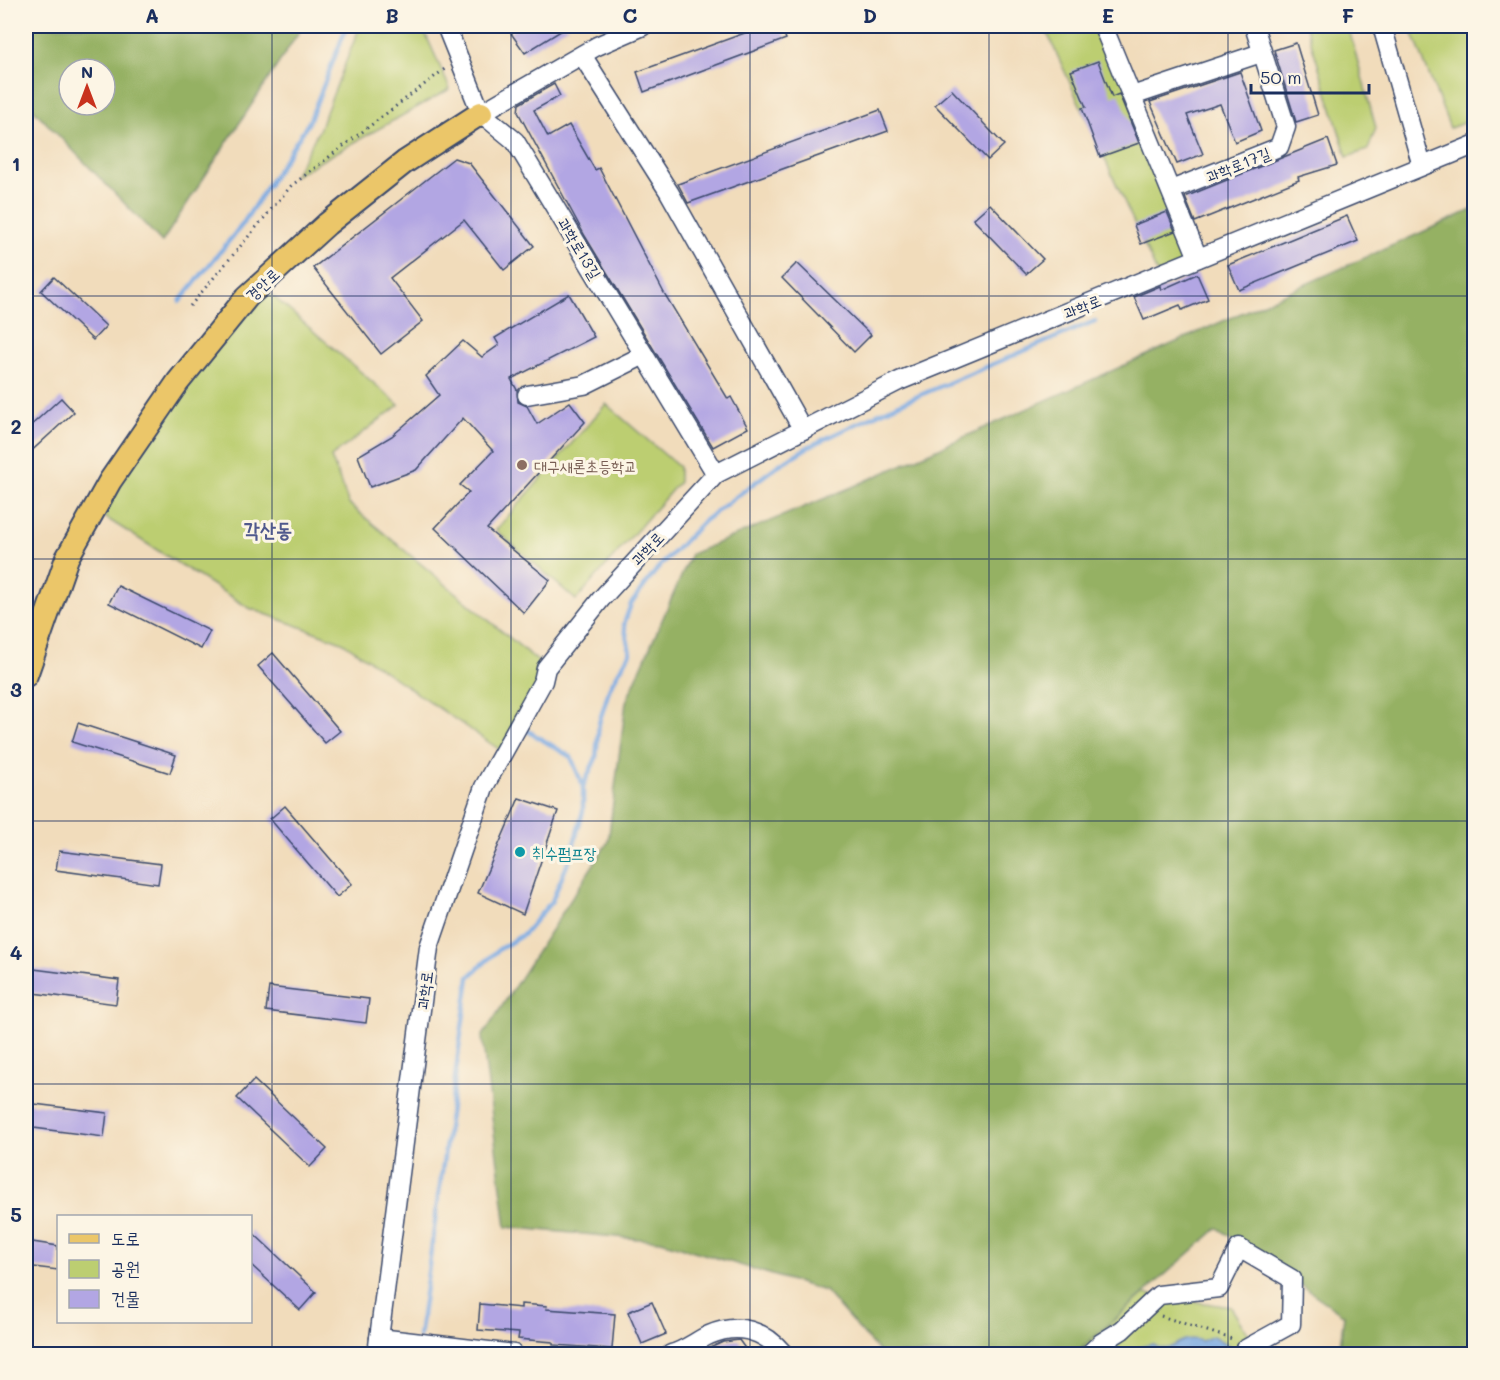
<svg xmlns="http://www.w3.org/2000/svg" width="1500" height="1380" font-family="Mali,'Poor Story',sans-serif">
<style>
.green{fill:#bcce71;stroke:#6c7e68;stroke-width:1.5}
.forest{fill:#95b163;stroke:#587060;stroke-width:1.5;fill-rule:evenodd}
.water{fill:#78a8e2;stroke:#4a6ca0;stroke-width:1.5}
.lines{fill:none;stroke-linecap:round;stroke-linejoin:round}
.stream{stroke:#78a8e2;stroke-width:4.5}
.building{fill:#b2a6e3}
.minor-casing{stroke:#3b496c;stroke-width:21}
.major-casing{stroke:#3b496c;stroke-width:26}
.path{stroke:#3b496c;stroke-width:3;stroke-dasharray:1.5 4.5;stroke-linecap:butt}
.minor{stroke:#fff;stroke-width:18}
.major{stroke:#ebc669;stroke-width:22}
.grid{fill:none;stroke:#1b2f5e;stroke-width:1.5;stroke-opacity:0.55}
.education-dot{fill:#8d6e63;stroke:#fcf5e5;stroke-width:2}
.culture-dot{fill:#0f9aa8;stroke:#fcf5e5;stroke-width:2}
.labels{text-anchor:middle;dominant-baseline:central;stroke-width:6;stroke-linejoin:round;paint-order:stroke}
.street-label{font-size:16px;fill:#1b2f5e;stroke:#fcf5e5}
.education-label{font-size:16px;fill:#785e54;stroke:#fcf5e5;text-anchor:start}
.culture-label{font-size:16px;fill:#0d838f;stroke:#fcf5e5;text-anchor:start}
.quarter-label{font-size:20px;font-weight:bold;fill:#50598d;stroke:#fcf5e5}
.neatline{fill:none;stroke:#1b2f5e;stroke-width:2}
.grid-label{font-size:20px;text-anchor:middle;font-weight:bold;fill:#1b2f5e}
</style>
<rect width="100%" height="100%" fill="#fcf5e5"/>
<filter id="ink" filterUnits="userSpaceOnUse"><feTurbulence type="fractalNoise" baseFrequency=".0167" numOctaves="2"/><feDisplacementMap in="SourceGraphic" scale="12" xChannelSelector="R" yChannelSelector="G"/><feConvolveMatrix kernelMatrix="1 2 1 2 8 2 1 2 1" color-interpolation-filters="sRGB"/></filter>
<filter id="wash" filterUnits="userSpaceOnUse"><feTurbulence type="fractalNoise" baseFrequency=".008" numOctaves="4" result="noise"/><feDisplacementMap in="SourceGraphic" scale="24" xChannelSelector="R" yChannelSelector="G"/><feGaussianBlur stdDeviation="1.35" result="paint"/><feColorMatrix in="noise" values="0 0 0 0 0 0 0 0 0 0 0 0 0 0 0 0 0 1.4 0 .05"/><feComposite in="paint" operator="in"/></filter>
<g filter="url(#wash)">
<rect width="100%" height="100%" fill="#f1dcbb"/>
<g class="green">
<polygon points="360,26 422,26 450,89 294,176 319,130"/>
<polygon points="1044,26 1103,26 1198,258 1158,275"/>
<polygon points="1306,26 1348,26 1376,128 1368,150 1347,157"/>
<polygon points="1410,26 1474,26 1474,119 1450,128"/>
<polygon points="260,285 399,405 331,457 349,504 546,668 503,752 342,642 249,608 95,511"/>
<polygon points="606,404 679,467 679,482 576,600 496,530"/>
<polygon points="1144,1294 1231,1307 1260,1354 1075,1354"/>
</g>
<g class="forest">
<path d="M26 26H303L162 242 26 102ZM69 69H105V105H69Z"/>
<polygon points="1474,209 1474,1354 1339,1354 1344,1315 1218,1228 1075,1354 881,1354 825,1291 661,1241 506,1227 482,1037 608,842 626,702 691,554 852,487"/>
</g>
<path class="water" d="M1213 1336 1236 1350 1238 1354H1097L1098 1351 1122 1352 1152 1344C1175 1359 1174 1332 1202 1341Z"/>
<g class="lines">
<g class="stream">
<polyline points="180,301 242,225 309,122 347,26"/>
<polyline points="523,728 571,757 583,786"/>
<polyline points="419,1337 469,977 498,950 524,934 552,901 570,858 583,811 583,786 596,758 599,723 610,687 630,653 624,624 631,604 658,568 704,521 777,466 810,446 892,407 1095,321"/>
</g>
</g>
<g id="blocks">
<g class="building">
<polygon points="521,26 569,26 525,53 510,32"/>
<polygon points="764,26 781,26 786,39 644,92 637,72"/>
<polygon points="1296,43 1318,115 1296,122 1274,50"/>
<polygon points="1098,61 1112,97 1119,94 1139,143 1100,157 1082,108 1086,107 1071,71"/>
<polygon points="1240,72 1261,131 1235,142 1220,104 1187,115 1203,154 1177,164 1150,102"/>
<polygon points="554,84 560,96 534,110 548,137 569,125 595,170 599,168 664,293 728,399 731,397 748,428 713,447 585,236 518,112 519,104"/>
<polygon points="952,90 1004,145 988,160 935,105"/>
<polygon points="880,110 888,131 688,203 678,184"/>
<polygon points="1328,139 1337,165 1298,177 1299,180 1195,222 1185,197"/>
<polygon points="454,158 469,163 534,246 504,270 464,220 390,278 423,321 381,354 313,268"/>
<polygon points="990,204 1043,259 1026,274 973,219"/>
<polygon points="1167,212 1175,231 1141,244 1134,225"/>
<polygon points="1347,216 1358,241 1239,290 1228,265"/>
<polygon points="797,263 871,335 854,352 782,278"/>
<polygon points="1197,274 1208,299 1182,310 1180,305 1144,320 1134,297 1160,286 1161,290"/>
<polygon points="54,277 106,326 93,340 41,291"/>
<polygon points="569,294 594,337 511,379 517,390 518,402 527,406 537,424 570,402 585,422 487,529 550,580 524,613 435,528 469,492 460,485 493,451 463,418 416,470 370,487 358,456 392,436 439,395 426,376 463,341 482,357 499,345 495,338"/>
<polygon points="61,398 74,412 26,456 26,430"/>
<polygon points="118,586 210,631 201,649 109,603"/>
<polygon points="273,653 340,731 325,743 258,666"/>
<polygon points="78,723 176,755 170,773 72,742"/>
<polygon points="519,798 558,811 523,914 478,893"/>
<polygon points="285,806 352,884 337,897 270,819"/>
<polygon points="59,851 161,864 158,884 56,870"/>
<polygon points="26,968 119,980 116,1004 26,992"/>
<polygon points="269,987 369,999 366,1023 266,1011"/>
<polygon points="254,1080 327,1149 310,1167 237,1098"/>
<polygon points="26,1103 107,1113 104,1137 26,1127"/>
<polygon points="250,1230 316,1292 300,1310 250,1264"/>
<polygon points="26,1241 58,1246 58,1270 26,1266"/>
<polygon points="652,1302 666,1334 642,1344 628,1312"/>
<polygon points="480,1304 521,1308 521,1304 547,1306 546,1309 615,1314 612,1349 553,1345 553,1342 518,1339 519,1333 478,1330"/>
<polygon points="739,1340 749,1354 697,1354 723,1342"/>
</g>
</g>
</g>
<g filter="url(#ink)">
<use href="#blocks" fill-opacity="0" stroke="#3b496c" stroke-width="1.5"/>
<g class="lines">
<g class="minor-casing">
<g id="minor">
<polyline points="446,26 481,113 515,141 716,474"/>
<polyline points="1103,26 1198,258"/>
<polyline points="1382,26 1422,166"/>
<polyline points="582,55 669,192 803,430"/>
<polyline points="1132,96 1261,53"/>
<polyline points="481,113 597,46 643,26"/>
<polyline points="1171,190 1279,147 1286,127 1254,26"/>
<polyline points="527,395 584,385 644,355"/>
<polyline points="379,1338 514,1354"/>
<polyline points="377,1354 429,947 484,787 543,681 546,668 601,599 716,474 899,381 1474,145"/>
<path d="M671 1354C684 1351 696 1341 709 1335 739 1322 764 1330 784 1354"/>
<polyline points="1089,1354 1101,1343 1122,1330 1159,1295 1219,1288 1239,1248 1292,1279 1291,1324 1244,1350"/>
</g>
</g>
<g class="major-casing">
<polyline id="major" points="26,675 67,558 110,481 178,382 247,297 327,224 405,162 481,113"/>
</g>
<g class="path">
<polyline points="190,306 291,186 446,68"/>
<polyline points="1161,1316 1232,1339"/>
</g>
<use href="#minor" class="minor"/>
<use href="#major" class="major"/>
</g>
</g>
<path class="grid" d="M272 26V1354M511 26V1354M750 26V1354M989 26V1354M1228 26V1354M26 296H1474M26 559H1474M26 821H1474M26 1084H1474"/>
<circle class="education-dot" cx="522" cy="465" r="6"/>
<circle class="culture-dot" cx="520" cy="852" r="6"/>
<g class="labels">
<g class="street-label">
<text transform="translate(1238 164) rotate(-22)">과학로17길</text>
<text transform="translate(580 248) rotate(59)">과학로13길</text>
<text transform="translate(262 284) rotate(-43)">경안로</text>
<text transform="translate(1082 306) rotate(-22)">과학로</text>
<text transform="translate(647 548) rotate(-47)">과학로</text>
<text transform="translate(424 990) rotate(-83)">과학로</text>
</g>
<g class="education-label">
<text x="534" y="465">대구새론초등학교</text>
</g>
<g class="culture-label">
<text x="532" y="852">취수펌프장</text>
</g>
<g class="quarter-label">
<text x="268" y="529">각산동</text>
</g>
</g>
<rect width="1500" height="1380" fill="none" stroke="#fcf5e5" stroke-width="66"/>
<rect x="57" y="1215" width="195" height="108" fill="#fcf5e5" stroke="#a2a6af" stroke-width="1.5"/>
<rect x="69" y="1234" width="30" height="9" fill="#ebc669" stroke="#a2a6af" stroke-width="1.5"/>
<text x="111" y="1245" font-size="18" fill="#1b2f5e">도로</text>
<rect x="69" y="1260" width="30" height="18" fill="#bcce71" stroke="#a2a6af" stroke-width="1.5"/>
<text x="111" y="1275" font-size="18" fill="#1b2f5e">공원</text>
<rect x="69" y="1290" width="30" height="18" fill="#b2a6e3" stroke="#a2a6af" stroke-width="1.5"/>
<text x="111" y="1305" font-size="18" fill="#1b2f5e">건물</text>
<g transform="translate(87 87)"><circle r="28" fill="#fcf5e5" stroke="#a2a6af" stroke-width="1.5"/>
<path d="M0-4.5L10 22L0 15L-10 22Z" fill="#c8321e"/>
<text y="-9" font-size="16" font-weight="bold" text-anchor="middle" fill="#1b2f5e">N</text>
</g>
<path d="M1251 84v9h118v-9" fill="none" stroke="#1b2f5e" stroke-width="3"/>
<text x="1260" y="84" font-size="18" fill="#1b2f5e" stroke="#fcf5e5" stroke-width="4.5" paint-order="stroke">50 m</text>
<rect x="33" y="33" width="1434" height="1314" class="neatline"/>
<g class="grid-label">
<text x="152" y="23">A</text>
<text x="392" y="23">B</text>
<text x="630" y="23">C</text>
<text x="870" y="23">D</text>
<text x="1108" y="23">E</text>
<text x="1348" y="23">F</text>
<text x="16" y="171">1</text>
<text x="16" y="434">2</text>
<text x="16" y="697">3</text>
<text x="16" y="960">4</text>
<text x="16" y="1222">5</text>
</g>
</svg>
